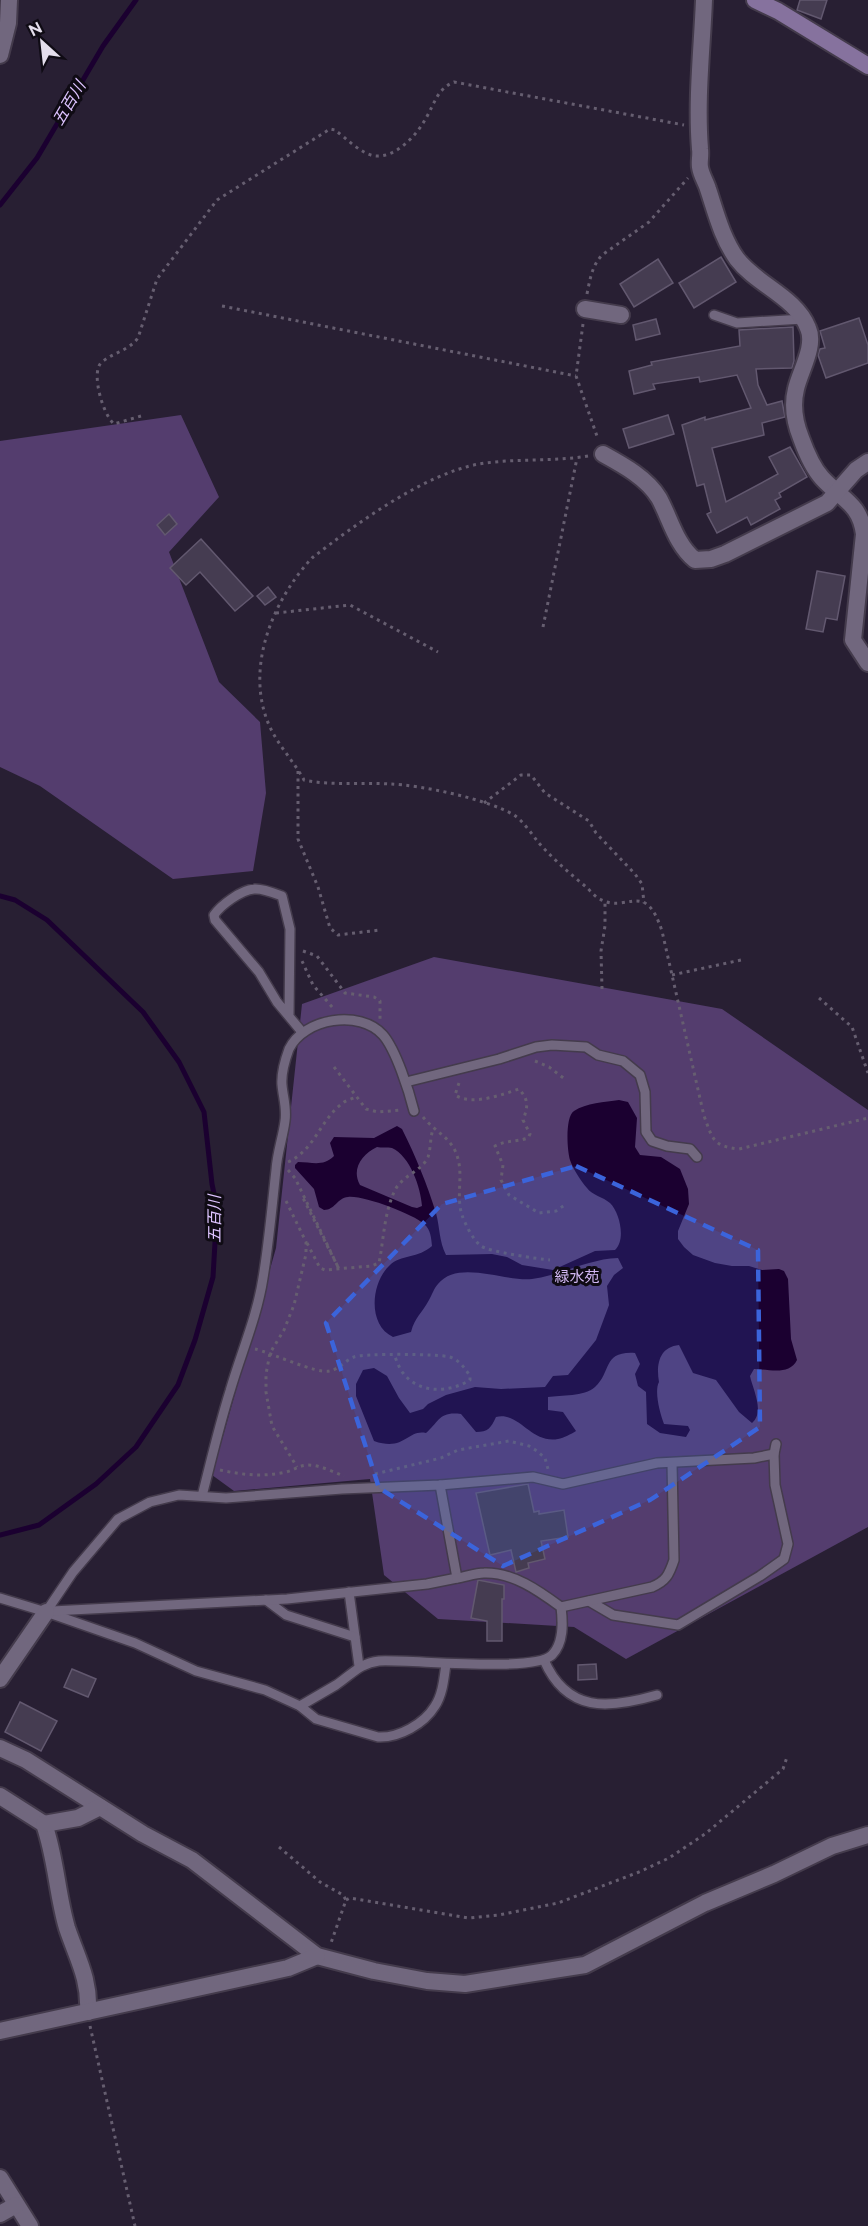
<svg xmlns="http://www.w3.org/2000/svg" width="868" height="2226" font-family="Raleway,'Noto Sans JP',sans-serif">
<style>
.green{fill:#543d6e}
.water{fill:#1b0030;fill-rule:evenodd}
.lines{fill:none;stroke-linecap:round;stroke-linejoin:round}
.stream{stroke:#1b0030;stroke-width:5}
.building{fill:#453c51;stroke:#62586f;stroke-width:1.5}
.service-casing{stroke:#443b4c;stroke-width:12}
.minor-casing{stroke:#443b4c;stroke-width:20}
.secondary-casing{stroke:#443b4c;stroke-width:20}
.path{stroke:#665e70;stroke-width:3;stroke-dasharray:3 4.5;stroke-linecap:butt}
.service{stroke:#71677e;stroke-width:9}
.minor{stroke:#71677e;stroke-width:16}
.secondary{stroke:#86729e;stroke-width:16}
.marked{fill:#3b64db;fill-opacity:0.2;stroke:#3b64db;stroke-width:4.5;stroke-dasharray:12 8;stroke-linejoin:round}
.labels{text-anchor:middle;dominant-baseline:central;stroke-width:6;stroke-linejoin:round;paint-order:stroke}
.park-label{font-size:15px;fill:#d1b7f2;stroke:#0f0b14}
.water-label{font-size:16px;font-style:italic;fill:#ddc3ff;stroke:#0f0b14}
</style>
<rect width="100%" height="100%" fill="#281f33"/>
<g class="green">
<polygon points="181,415 219,497 169,552 219,682 260,722 266,793 253,871 173,879 40,786 0,767 0,441"/>
<polygon points="434,957 722,1009 868,1110 868,1527 626,1659 574,1627 438,1619 384,1575 370,1479 234,1491 212,1475 276,1248 302,1004"/>
</g>
<path class="water" d="M619 1100 628 1102 637 1118 635 1147 640 1155 661 1157 680 1169 688 1189 689 1204 678 1231V1239L684 1247 693 1255 715 1263 732 1266H749L762 1270 779 1269 784 1271 788 1279 791 1339 797 1360C789 1376 769 1369 754 1369L750 1376C753 1390 765 1412 752 1423L739 1412 716 1380 693 1373 679 1345C659 1347 656 1365 659 1382 654 1391 660 1414 664 1424L688 1426 690 1430 686 1437 660 1433 647 1424 646 1392 638 1386 635 1374 640 1364 635 1353C602 1351 612 1372 595 1387 584 1397 561 1395 548 1397V1410L563 1412 576 1431C571 1434 564 1438 558 1439 531 1444 519 1411 496 1417 491 1428 488 1432 476 1432L461 1414C439 1411 439 1422 426 1433 407 1429 405 1452 374 1441L356 1396V1384L363 1370 374 1368 387 1376 399 1398 410 1413 423 1409 428 1404 446 1395 475 1387 501 1389 545 1387 553 1376 568 1375 596 1340 609 1305 607 1286 614 1275 623 1268 618 1258C588 1259 562 1275 532 1279 505 1282 458 1259 438 1284 434 1288 432 1295 429 1300 422 1313 415 1317 411 1332L393 1337C367 1325 371 1282 390 1265 400 1255 419 1258 432 1246 431 1238 431 1230 424 1224 413 1214 363 1195 348 1197 337 1198 335 1210 324 1210L319 1207 314 1189 295 1168V1165L298 1162C312 1162 323 1167 334 1156L330 1143 334 1137 374 1138 397 1126 402 1129C416 1157 427 1184 436 1213 440 1228 439 1241 446 1255L492 1254 507 1257 522 1265 553 1270 595 1251 615 1250C626 1240 620 1213 610 1203 603 1197 592 1195 587 1188 581 1181 573 1169 570 1160 567 1150 565 1117 574 1111 586 1103 605 1102 619 1100ZM377 1147C381 1148 388 1147 392 1148 410 1156 421 1188 422 1206L417 1208 412 1207 360 1185C351 1169 362 1154 377 1147Z"/>
<g class="lines">
<g class="stream">
<polyline points="0,205 37,158 103,46 136,0"/>
<polyline points="0,896 15,900 47,920 143,1012 179,1062 204,1112 212,1184 217,1208 213,1277 195,1340 178,1385 136,1447 96,1484 39,1525 0,1535"/>
</g>
</g>
<g class="building">
<polygon points="800,0 827,0 821,19 797,10"/>
<polygon points="721,257 736,282 694,308 679,283"/>
<polygon points="658,259 673,283 634,307 620,284"/>
<polygon points="859,318 868,345 868,363 826,378 818,355 820,349 825,348 820,331"/>
<polygon points="656,319 660,334 636,340 633,325"/>
<polygon points="793,327 794,361 792,368 756,369 758,385 767,405 782,401 785,417 762,423 764,435 712,448 726,502 778,474 769,457 790,447 807,477 779,493 781,497 775,500 780,509 751,525 747,517 717,533 707,514 711,512 704,484 697,486 682,425 705,417 705,420 751,408 737,375 700,382 699,377 653,384 655,389 634,394 629,371 652,365 651,362 740,346 739,330"/>
<polygon points="668,415 674,434 629,448 623,429"/>
<polygon points="169,514 177,524 165,535 157,525"/>
<polygon points="201,539 253,596 235,611 200,572 186,585 170,568"/>
<polygon points="817,571 845,576 837,620 826,618 823,632 806,629"/>
<polygon points="268,587 276,597 265,605 257,596"/>
<polygon points="528,1484 534,1512 539,1511 539,1514 564,1510 568,1537 541,1541 545,1559 528,1563 529,1568 516,1572 511,1550 490,1555 476,1493"/>
<polygon points="478,1580 504,1585 504,1599 502,1599 502,1641 487,1641 487,1621 471,1618"/>
<polygon points="596,1664 597,1679 578,1680 578,1665"/>
<polygon points="72,1669 96,1679 88,1697 64,1687"/>
<polygon points="20,1702 57,1721 41,1751 5,1732"/>
</g>
<g class="lines">
<g class="service-casing">
<g id="service">
<polyline points="714,315 737,323 803,319"/>
<path d="M289 1016 290 929 282 896C274 893 262 888 254 889 241 890 221 905 214 915L215 920 259 972 277 1002 302 1032"/>
<polyline points="406,1082 499,1059 536,1047 552,1045 586,1047 598,1055 623,1061 640,1075 645,1092 646,1132 652,1141 667,1146 690,1149 697,1157"/>
<path d="M202 1496C211 1461 219 1426 230 1391 241 1353 257 1317 263 1278 269 1242 272 1206 276 1170 277 1153 283 1137 285 1121 287 1108 283 1097 282 1085 281 1074 285 1060 289 1049 304 1018 360 1009 383 1035 396 1050 409 1091 414 1111"/>
<polyline points="349,1592 359,1666"/>
<path d="M0 1598 46 1612 135 1643 196 1671 265 1690 300 1706 316 1719 378 1737C399 1738 424 1724 435 1706 443 1694 444 1677 446 1664"/>
<polyline points="266,1600 286,1615 355,1637"/>
<polyline points="589,1601 613,1615 678,1625 760,1576 784,1559 788,1544 775,1485 774,1454 776,1444"/>
<path d="M561 1607 652 1587C666 1581 669 1575 674 1560L672 1463"/>
<polyline points="52,1611 287,1599 427,1584 457,1578 440,1485"/>
<polyline points="46,1612 73,1572 118,1519 150,1502 179,1495 226,1498 342,1489 440,1485 533,1477 563,1484 657,1463 754,1458 774,1454"/>
<path d="M544 1660C567 1713 608 1709 657 1695"/>
<path d="M300 1706C312 1699 324 1692 336 1685 351 1675 360 1663 379 1661 409 1659 534 1673 552 1655 564 1643 563 1623 561 1607 539 1591 513 1572 484 1573 475 1573 465 1577 457 1578"/>
</g>
</g>
<g class="minor-casing">
<g id="minor">
<path d="M704 0C702 49 696 100 700 149 701 155 699 162 700 167 701 175 706 182 708 189 716 213 722 238 737 259 757 285 796 297 808 328 816 346 800 371 796 389 792 405 795 423 801 438 806 452 812 467 822 478 841 499 860 503 864 534L853 640 868 663"/>
<polyline points="0,55 8,23 9,0"/>
<polyline points="585,309 621,315"/>
<path d="M603 454C623 465 647 478 659 498 670 518 676 545 695 560L711 559 725 554 827 503 856 470 868 462"/>
<polyline points="0,1679 46,1612"/>
<polyline points="0,1748 26,1760 143,1834 192,1860 317,1956 374,1971 427,1981 465,1984 585,1965 705,1903 774,1874 832,1846 868,1835"/>
<path d="M0 1796 44 1824C56 1858 57 1894 67 1928 77 1958 90 1979 88 2012"/>
<polyline points="44,1824 78,1818 100,1807"/>
<polyline points="0,2031 288,1968 317,1956"/>
<polyline points="0,2178 30,2226"/>
<polyline points="0,2214 16,2205"/>
</g>
</g>
<g class="secondary-casing">
<polyline id="secondary" points="755,0 778,11 868,66"/>
</g>
<g class="path">
<path d="M587 294C590 279 592 266 602 255L649 222 688 178"/>
<polyline points="222,306 576,376"/>
<polyline points="583,324 576,376 598,439"/>
<path d="M141 416 114 424C103 415 90 371 102 362 114 352 128 351 138 338L157 279 217 200 330 129 335 130C346 138 361 154 375 156 396 158 417 135 426 118 435 103 437 89 454 82L684 125"/>
<path d="M588 456C552 462 515 458 479 464 424 474 356 524 312 558 274 599 246 664 267 720 275 742 293 760 304 780 332 786 361 782 390 784 421 785 487 799 514 815 523 821 531 833 538 842 552 858 568 872 585 886 589 889 593 895 598 898 627 916 644 877 662 931L704 1116C713 1140 713 1146 739 1149L868 1118"/>
<polyline points="276,613 350,605 438,652"/>
<polyline points="543,627 577,458"/>
<polyline points="298,771 298,839 318,887 330,928 338,935 380,930"/>
<polyline points="484,803 521,775 531,775 545,793 589,821 596,833 635,874 642,884 644,903"/>
<polyline points="303,951 317,956 345,993 374,997 380,1001 380,1019"/>
<polyline points="302,961 313,985 333,1008"/>
<polyline points="672,975 741,960"/>
<polyline points="602,989 601,951 605,926 605,900"/>
<polyline points="819,998 852,1027 868,1073"/>
<polyline points="535,1061 549,1067 566,1080"/>
<polyline points="334,1067 366,1109 378,1112 401,1110"/>
<path d="M459 1083 455 1095C472 1106 501 1095 519 1089 529 1100 528 1107 523 1120L530 1134 528 1138C516 1142 506 1140 495 1146L503 1165 501 1180 509 1195 539 1213 556 1211 566 1204"/>
<path d="M423 1117C436 1133 453 1138 458 1159 463 1177 456 1197 462 1215 465 1224 473 1240 481 1246 490 1252 538 1259 550 1260"/>
<path d="M288 1162C315 1150 321 1118 343 1103 346 1100 352 1099 356 1097"/>
<polyline points="288,1170 295,1178 339,1269 302,1196"/>
<polyline points="286,1201 306,1242 306,1254 294,1305 284,1330 270,1353 266,1374 266,1392 272,1426 297,1467"/>
<path d="M307 1243 320 1268 325 1270 371 1266 379 1263C384 1238 384 1213 395 1190 403 1175 422 1171 428 1157 431 1148 430 1138 433 1129"/>
<path d="M255 1349C272 1353 316 1374 330 1371 339 1369 346 1360 354 1357 363 1353 441 1354 450 1357 459 1360 465 1368 470 1376V1380C449 1393 419 1394 403 1373 399 1368 397 1361 394 1355"/>
<path d="M220 1470C242 1475 264 1477 286 1472 294 1470 300 1465 308 1465 320 1465 333 1472 344 1476"/>
<polyline points="375,1474 441,1458 458,1450 509,1441 529,1446 537,1451 545,1458 548,1469"/>
<polyline points="279,1847 320,1882 343,1895 346,1900 331,1943"/>
<polyline points="346,1900 350,1898 356,1899 468,1918 499,1915 558,1903 639,1872 669,1858 705,1834 783,1769 787,1757"/>
<polyline points="90,2026 135,2226"/>
</g>
<use href="#service" class="service"/>
<use href="#minor" class="minor"/>
<use href="#secondary" class="secondary"/>
</g>
<path class="marked" d="M576 1166 758 1250 760 1427 650 1500 503 1566 379 1488 326 1323 442 1204Z"/>
<g class="labels">
<g class="park-label">
<text x="577" y="1277">緑水苑</text>
</g>
<g class="water-label">
<text transform="translate(69 103) rotate(-59)">五百川</text>
<text transform="translate(214 1219) rotate(-90)">五百川</text>
</g>
</g>
<g transform="translate(42 42) rotate(333)" stroke="#0f0b14" stroke-width="4.5" paint-order="stroke">
<path d="M0-4.5L10 22L0 15L-10 22Z" fill="#e4deec"/>
<text y="-9" font-size="16" font-weight="bold" text-anchor="middle" fill="#e4deec">N</text>
</g>
</svg>
